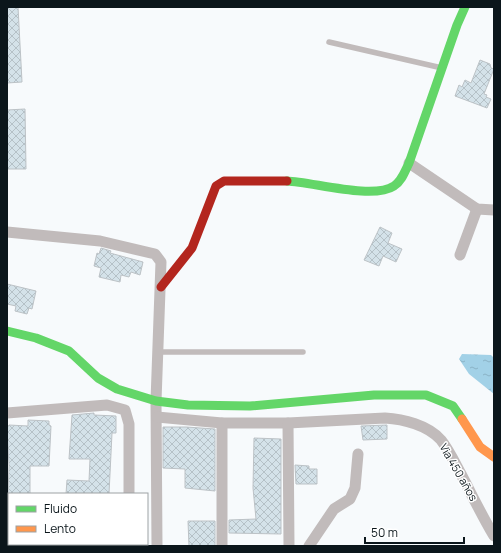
<svg xmlns="http://www.w3.org/2000/svg" width="501" height="553" font-family="Manrope,sans-serif">
<style>
.water{fill:url(#water-ripples)}
.building{fill:url(#building-cross-hatch);stroke:#bcc2c6}
.lines{fill:none;stroke-linecap:round;stroke-linejoin:round}
.lane{stroke:#c1bbbb;stroke-width:5.5}
.street{stroke:#c1bbbb;stroke-width:11}
.fast{stroke:#63d668;stroke-width:9}
.slow{stroke:#ff974d;stroke-width:9}
.jam{stroke:#b3261e;stroke-width:9}
.labels{text-anchor:middle;dominant-baseline:central;stroke-width:3;stroke-linejoin:round;paint-order:stroke}
.street-label{font-size:11px;fill:#0b161b;stroke:#fff}
</style>
<defs>
<pattern id="water-ripples" width="26" height="14" patternUnits="userSpaceOnUse"><rect width="26" height="14" fill="#a2d1e7"/><path d="M2 4q2-2 4 0t4 0M15 11q2-2 4 0t4 0" fill="none" stroke="#8ab3c6"/></pattern>
<pattern id="building-cross-hatch" width="8" height="8" patternUnits="userSpaceOnUse"><rect width="8" height="8" fill="#d4e2e9"/><path d="M0 0l8 8M0 8l8-8" fill="none" stroke="#b5c1c7"/></pattern>
</defs>
<rect width="100%" height="100%" fill="#f7fafc"/>
<polygon class="water" points="462,354 491,355 494,358 494,394 469,374 459,359"/>
<g class="building">
<polygon points="7,7 18,7 22,82 7,83"/>
<polygon points="480,60 490,64 491,68 494,69 484,94 487,95 486,97 491,99 487,108 455,96 459,85 462,87 465,80 471,83"/>
<polygon points="25,109 26,169 7,169 7,110"/>
<polygon points="380,227 392,233 388,243 402,249 396,262 383,256 379,266 364,260"/>
<polygon points="101,248 111,251 110,253 143,262 140,275 131,272 129,277 121,275 120,282 99,277 101,268 94,266 97,253 99,254"/>
<polygon points="7,284 36,291 32,309 29,308 27,314 15,311 16,306 7,304"/>
<polygon points="94,413 94,415 116,416 116,433 112,433 109,494 66,494 67,480 89,481 90,459 69,459 72,415"/>
<polygon points="28,420 49,421 49,425 51,426 49,466 30,466 30,494 8,494 9,466 7,428 9,425 28,426"/>
<polygon points="387,425 387,439 363,440 361,426"/>
<polygon points="163,427 186,427 215,429 215,491 185,488 185,469 163,468"/>
<polygon points="254,438 281,439 281,534 229,533 229,520 256,519 253,488"/>
<polygon points="295,465 309,466 309,469 317,469 317,484 296,484"/>
<polygon points="188,521 215,521 215,546 189,546"/>
</g>
<g class="lines">
<g class="lane">
<polyline points="329,42 442,68"/>
<polyline points="158,352 303,352"/>
</g>
<g class="street">
<polyline points="409,163 477,209 494,210"/>
<polyline points="7,232 100,241 155,254 161,262 156,401 157,546"/>
<polyline points="460,255 477,209"/>
<polyline points="7,413 107,405 125,410 129,424 129,494"/>
<path d="M157 417 222 423H288L385 418C403 419 428 425 441 440 449 450 455 463 461 474 472 495 482 516 494 536"/>
<polyline points="222,423 222,546"/>
<polyline points="288,423 289,546"/>
<polyline points="128,546 128,544"/>
<polyline points="309,546 334,509 350,499 355,488 358,454"/>
</g>
<g class="fast">
<path d="M287 181C313 182 373 200 394 186 402 181 405 171 409 163L457 25 465 7"/>
<polyline points="7,331 36,338 69,351 98,378 117,389 156,401 188,405 250,406 374,395 426,395 453,406 462,419"/>
</g>
<polyline class="slow" points="462,419 480,447 494,457"/>
<polyline class="jam" points="161,287 192,248 216,186 224,181 287,181"/>
</g>
<g class="labels">
<g class="street-label">
<text transform="translate(459 472) rotate(60)">Via 450 años</text>
</g>
</g>
<rect width="501" height="553" fill="none" stroke="#0b161b" stroke-width="16"/>
<rect x="8" y="493" width="140" height="52" fill="#ffffff" stroke="#9da2a4"/>
<rect x="16" y="506" width="20" height="6" fill="#63d668" stroke="#9da2a4"/>
<text x="44" y="513" font-size="12" fill="#0b161b">Fluido</text>
<rect x="16" y="526" width="20" height="6" fill="#ff974d" stroke="#9da2a4"/>
<text x="44" y="533" font-size="12" fill="#0b161b">Lento</text>
<path d="M365 537v6h99v-6" fill="none" stroke="#0b161b" stroke-width="2"/>
<text x="371" y="537" font-size="12" fill="#0b161b" stroke="#ffffff" stroke-width="3" paint-order="stroke">50 m</text>
</svg>
